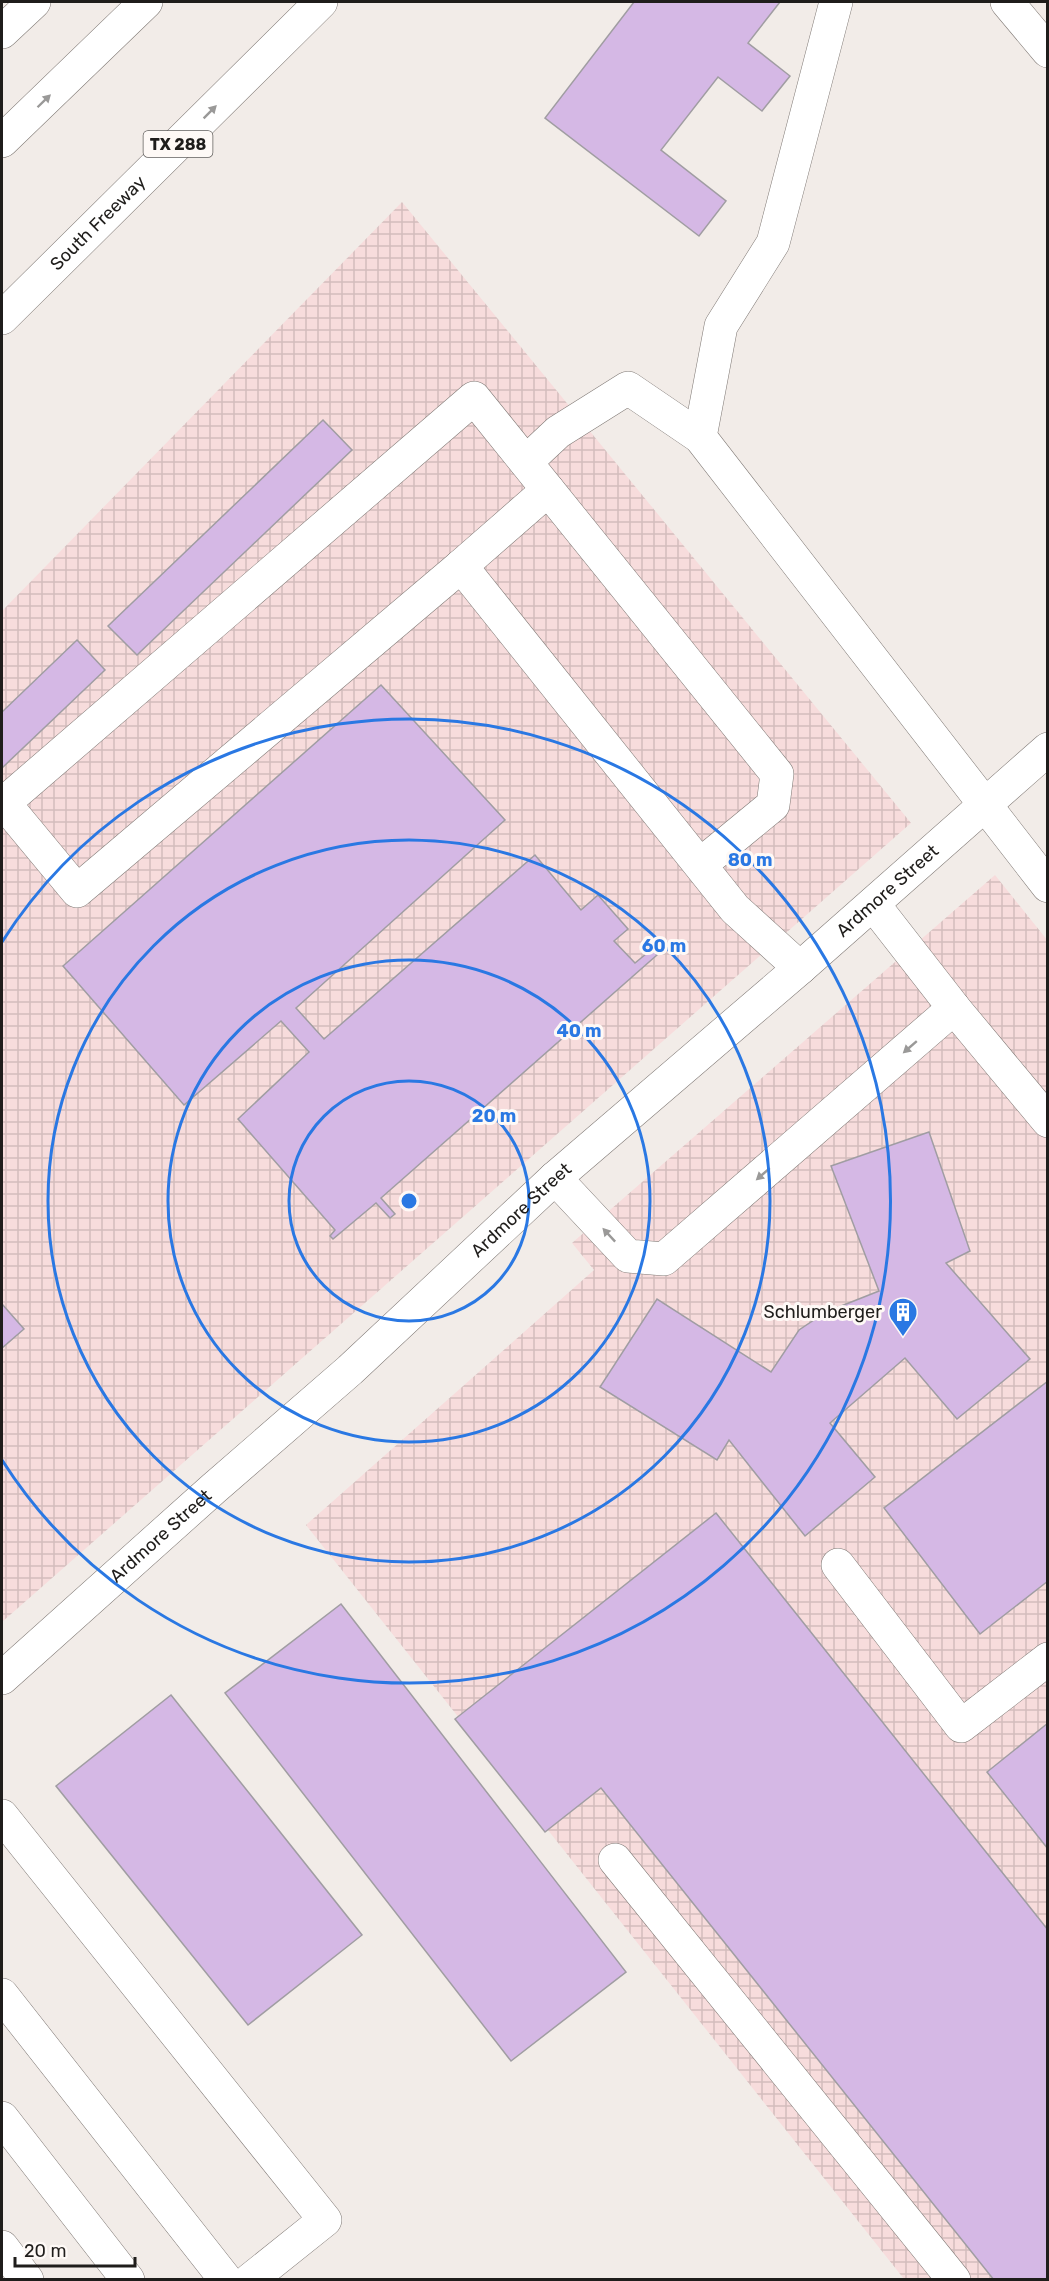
<svg xmlns="http://www.w3.org/2000/svg" width="1049" height="2281" font-family="Rubik,sans-serif">
<style>
.industrial{fill:url(#industrial-grid)}
.building{fill:#d5b8e5;stroke:#a09da2;stroke-width:1.5}
.lines{fill:none;stroke-linecap:round;stroke-linejoin:round}
.minor-casing{stroke:#807a76;stroke-width:34}
.highway-casing{stroke:#807a76;stroke-width:34}
.minor{stroke:#fff;stroke-width:33}
.highway{stroke:#fff;stroke-width:33}
.oneway{fill:#9a9998}
.ring{fill:none;stroke:#2a78e3;stroke-width:3}
.labels{text-anchor:middle;dominant-baseline:central;stroke-width:6;stroke-linejoin:round;paint-order:stroke}
.shield{fill:#fef9f6;stroke:#625f5d;stroke-width:1.5}
.shield-label{font-size:16px;font-weight:bold;fill:#1f1d1b}
.street-label{font-size:18px;fill:#1f1d1b;stroke:#fef9f6}
.poi-label{font-size:18px;fill:#1f1d1b;stroke:#fef9f6;text-anchor:end}
.centre{fill:#2a78e3;stroke:#fef9f6;stroke-width:3}
.ring-label{font-size:18px;text-anchor:middle;font-weight:bold;fill:#2a78e3;stroke:#fef9f6;stroke-width:6;stroke-linejoin:round;paint-order:stroke}
</style>
<defs>
<pattern id="industrial-grid" width="8" height="8" patternUnits="userSpaceOnUse" patternTransform="scale(1.5)"><rect width="8" height="8" fill="#f7dcdc"/><path d="M0 4h8M4 0v8" fill="none" stroke="#d3bcbc"/></pattern>
</defs>
<rect width="100%" height="100%" fill="#f2ece8"/>
<g class="industrial">
<polygon points="402,202 911,823 2,1622 2,611"/>
<polygon points="995,875 1048,941 1047,2279 904,2279 306,1525 594,1270 572,1243"/>
</g>
<g class="building">
<polygon points="634,2 780,2 748,43 790,76 762,111 718,77 661,150 726,201 699,236 545,118"/>
<polygon points="323,420 352,450 137,655 108,626"/>
<polygon points="77,640 105,670 2,768 2,712"/>
<polygon points="381,685 505,820 296,1008 324,1039 535,855 581,910 598,895 628,929 614,941 635,963 652,949 657,955 381,1198 395,1214 390,1218 376,1203 333,1239 330,1236 335,1230 238,1119 309,1052 281,1021 184,1105 63,966"/>
<polygon points="929,1132 970,1251 946,1263 1030,1359 957,1419 905,1358 830,1423 875,1477 805,1536 729,1440 717,1460 600,1387 657,1299 771,1372 799,1330 826,1312 879,1291 831,1166"/>
<polygon points="2,1304 24,1329 2,1348"/>
<polygon points="1048,1381 1048,1581 980,1634 884,1508"/>
<polygon points="716,1513 1048,1930 1048,2280 994,2280 601,1788 545,1832 455,1719"/>
<polygon points="341,1604 626,1972 511,2061 225,1693"/>
<polygon points="171,1695 362,1935 248,2025 56,1786"/>
<polygon points="1048,1723 1048,1849 987,1772"/>
</g>
<g class="lines">
<g class="minor-casing">
<g id="minor">
<polyline points="836,2 773,243 721,326 700,437 1048,886"/>
<polyline points="1007,2 1048,51"/>
<polyline points="526,462 558,432 628,388 700,437"/>
<polyline points="461,566 548,490"/>
<polyline points="700,865 773,805 777,774 474,398 4,803 77,891 461,566 735,909 800,968"/>
<polyline points="873,904 954,1008 1048,1121"/>
<polyline points="555,1178 628,1256 664,1259 954,1008"/>
<polyline points="838,1565 961,1726 1048,1659"/>
<path id="s1" d="M2 1678 213 1489 350 1370 555 1178 800 968 1048 749"/>
<polyline points="2,1816 325,2220 250,2280"/>
<polyline points="615,1860 954,2280"/>
<polyline points="2,1995 226,2280"/>
<polyline points="2,2118 128,2280"/>
<polyline points="2,2247 27,2280"/>
</g>
</g>
<g class="highway-casing">
<g id="highway">
<polyline points="2,32 34,2"/>
<polyline points="2,141 146,2"/>
<path id="s2" d="M2 318 321 2"/>
</g>
</g>
<use href="#minor" class="minor"/>
<use href="#highway" class="highway"/>
</g>
<defs><path id="oneway-solid" d="M-6-.8H1V-3.2L6.5 0L1 3.2V.8H-6Z" transform="scale(1.5)"/></defs>
<g class="oneway">
<use href="#oneway-solid" transform="translate(44 101) rotate(-44)"/>
<use href="#oneway-solid" transform="translate(210 112) rotate(-45)"/>
<use href="#oneway-solid" transform="translate(910 1047) rotate(139)"/>
<use href="#oneway-solid" transform="translate(763 1174) rotate(139)"/>
<use href="#oneway-solid" transform="translate(609 1235) rotate(-133)"/>
</g>
<g class="ring">
<circle cx="409" cy="1201" r="120"/>
<circle cx="409" cy="1201" r="241"/>
<circle cx="409" cy="1201" r="361"/>
<path d="M2 942A482 482 0 1 1 2 1460"/>
</g>
<defs>
<g id="building-pin" transform="scale(1.5)"><path d="M0 17L-7.5 6A9.5 9.5 0 1 1 7.5 6Z" fill="#2a78e3" stroke="#fef9f6"/><path d="M-4-6H4V6H1V3H-1V6H-4ZM-2.5-4.3h1.7v1.8h-1.7ZM.8-4.3h1.7v1.8H.8ZM-2.5-1h1.7V.8h-1.7ZM.8-1h1.7V.8H.8Z" fill="#fff"/></g>
</defs>
<g fill-rule="evenodd">
<use href="#building-pin" x="903" y="1312"/>
</g>
<g class="labels">
<rect class="shield" x="143.5" y="131" width="69" height="26" rx="4.5"/>
<g class="shield-label">
<text x="178" y="144">TX 288</text>
</g>
<g class="street-label">
<text stroke="none"><textPath href="#s2" startOffset="135">South Freeway</textPath></text>
<text stroke="none"><textPath href="#s1" startOffset="1185">Ardmore Street</textPath></text>
<text stroke="none"><textPath href="#s1" startOffset="699">Ardmore Street</textPath></text>
<text stroke="none"><textPath href="#s1" startOffset="213">Ardmore Street</textPath></text>
</g>
<g class="poi-label">
<text x="882" y="1312">Schlumberger</text>
</g>
</g>
<circle cx="409" cy="1201" r="9" class="centre"/>
<g class="ring-label">
<text x="750" y="866">80 m</text>
<text x="664" y="952">60 m</text>
<text x="579" y="1037">40 m</text>
<text x="494" y="1122">20 m</text>
</g>
<rect width="1049" height="2281" fill="none" stroke="#1f1d1b" stroke-width="6"/>
<path d="M15 2257v9h120v-9" fill="none" stroke="#1f1d1b" stroke-width="3"/>
<text x="24" y="2257" font-size="18" fill="#1f1d1b" stroke="#fef9f6" stroke-width="4.5" paint-order="stroke">20 m</text>
</svg>
